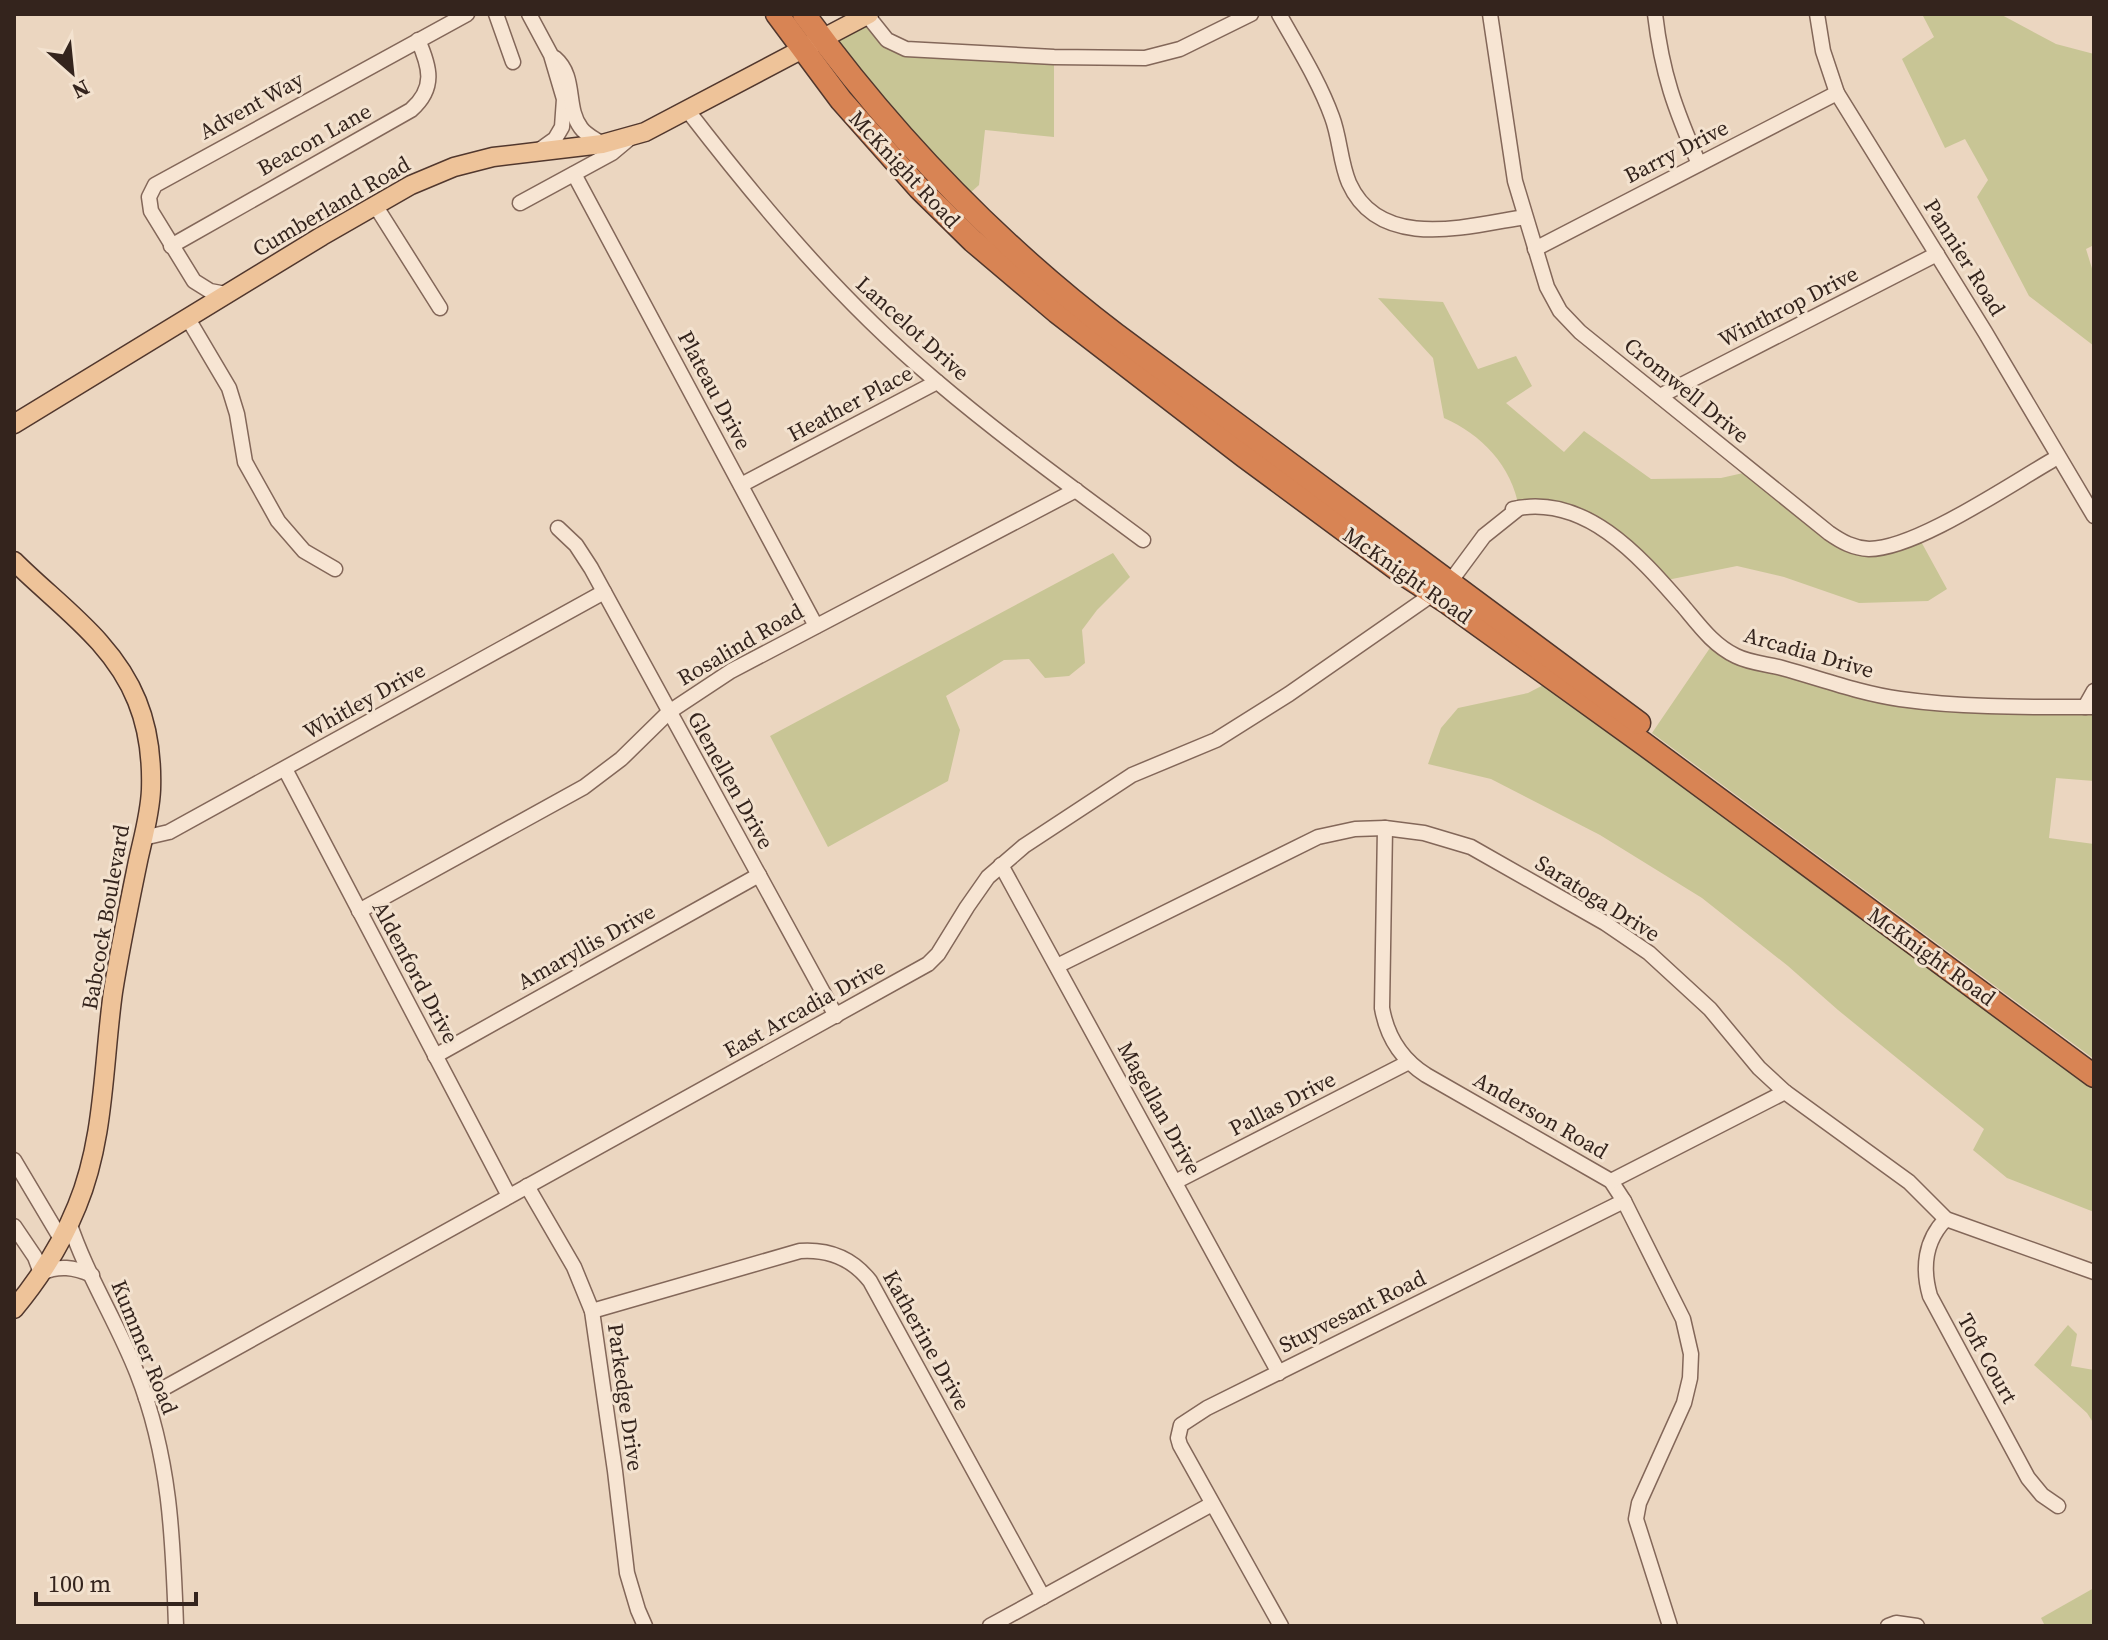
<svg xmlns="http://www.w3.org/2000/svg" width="2108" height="1640" font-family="'Source Serif 4',serif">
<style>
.green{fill:#c8c595}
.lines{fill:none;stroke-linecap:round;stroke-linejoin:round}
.minor-casing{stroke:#836759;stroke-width:17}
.major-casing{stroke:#51372d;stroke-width:21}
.highway-casing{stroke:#51372d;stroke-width:25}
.minor{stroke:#f7e5d3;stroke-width:14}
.major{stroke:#eec399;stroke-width:18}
.highway{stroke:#d88454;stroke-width:22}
.labels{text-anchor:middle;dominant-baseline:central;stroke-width:6;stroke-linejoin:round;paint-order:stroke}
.street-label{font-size:22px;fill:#34241d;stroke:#f3e2cf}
</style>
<rect width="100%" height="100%" fill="#ebd6c0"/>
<g class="green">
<polygon points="1922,14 2000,14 2056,44 2094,54 2094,245 2086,249 2094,275 2094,346 2029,296 1977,197 1988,180 1965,139 1945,148 1902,59 1934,37"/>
<polygon points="867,15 887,40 1054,57 1054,137 985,130 979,185 961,201 822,39"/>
<path d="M1378 298 1443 302 1478 369 1516 356 1532 386 1506 403 1564 452 1584 431 1651 479 1721 478 1752 471 1853 547 1918 536 1947 589 1928 601 1859 603 1784 577 1737 566 1662 581 1580 517 1519 508C1512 466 1481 434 1444 418L1433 358Z"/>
<polygon points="1113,553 1130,577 1097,610 1082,630 1085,663 1069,676 1045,678 1029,659 1004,660 946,696 960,730 948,781 828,847 770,736"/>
<polygon points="1714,642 1724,649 1899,699 2094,707 2094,781 2056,778 2049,838 2094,844 2094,1059 1652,733"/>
<polygon points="1553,680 2094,1076 2094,1212 2007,1178 1973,1150 1984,1129 1838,1010 1788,966 1702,898 1600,835 1491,779 1428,764 1441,728 1458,708 1528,693"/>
<polygon points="2068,1325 2077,1334 2071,1366 2094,1370 2094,1424 2087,1413 2034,1365"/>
<polygon points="2094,1588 2094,1626 2045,1626 2041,1618"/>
</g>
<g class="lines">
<g class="minor-casing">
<g id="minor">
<polyline points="496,14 513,62"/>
<polyline points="529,14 551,55 564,99 562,127 555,139 541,149"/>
<path d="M1279 14C1298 48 1319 81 1332 117 1340 138 1340 162 1349 183 1380 252 1468 226 1525 217"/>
<path d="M1490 14 1515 181 1547 287 1560 311 1580 332 1829 533C1842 542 1853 548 1869 549 1917 549 2013 482 2058 457"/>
<path d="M1655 14C1662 74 1675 109 1699 164"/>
<polyline points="1817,14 1823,51 1837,93 1985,332 2094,516"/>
<polyline points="867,15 887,40 906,49 1054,57 1145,58 1180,49 1251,14"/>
<path d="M555 58C577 77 565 107 581 128 586 135 595 139 602 144"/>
<path d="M688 111C763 208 841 301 935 380 1002 437 1073 488 1143 540"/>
<polyline points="574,174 816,626"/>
<polyline points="520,203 612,153 630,138"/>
<polyline points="375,205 440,308"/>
<path d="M171 246 411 110C436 88 430 67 418 40"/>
<polyline points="1535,249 1837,93"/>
<polyline points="226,294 210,291 194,281 151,211 149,197 155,185 467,14"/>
<polyline points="187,317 229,388 237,414 245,462 278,521 304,551 335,569"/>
<polyline points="1660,396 1937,254"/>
<polyline points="741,485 937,382"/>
<path d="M1513 509C1586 493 1641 558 1683 606 1699 625 1713 645 1736 656 1750 663 1767 664 1782 668 1822 679 1859 693 1900 699 1964 708 2029 707 2094 707"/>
<polyline points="558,528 576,545 591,568 836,1016"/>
<polyline points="2085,707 2094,691"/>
<polyline points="285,769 509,1196"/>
<path d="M1385 828 1382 1008C1387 1037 1401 1059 1426 1075L1611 1181 1624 1201 1683 1319 1691 1354 1690 1378 1684 1403 1639 1503 1636 1519 1670 1626"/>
<polyline points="143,838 169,832 604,592"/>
<polyline points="1001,865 1279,1373"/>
<polyline points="359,911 584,787 621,759 669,712 731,671 1076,490"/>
<polyline points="1057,966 1318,837 1355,829 1385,828 1424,833 1471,847 1605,923 1649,953 1710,1009 1759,1068 1785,1092 1909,1182 1946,1219 2094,1272"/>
<polyline points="435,1056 759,875"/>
<polyline points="14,1160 61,1239"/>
<polyline points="1611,1181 1785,1092"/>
<polyline points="1175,1182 1409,1062"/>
<polyline points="527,1186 574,1267 592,1311 615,1471 627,1573 638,1610 645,1626"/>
<path d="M1946 1219C1925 1240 1922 1268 1930 1296L2028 1478 2042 1495 2058 1506"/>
<path d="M69 1222C86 1274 117 1322 137 1373 170 1457 173 1537 176 1626"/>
<path d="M14 1226 35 1257 41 1273C59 1265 74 1267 92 1275"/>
<path d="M592 1311 800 1251C829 1249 852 1258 870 1281L1043 1597"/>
<polyline points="146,1398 928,964 938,954 967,907 988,877 1024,846 1132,775 1216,740 1289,694 1450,582 1484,536 1519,508"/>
<polyline points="990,1626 1212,1504"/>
<polyline points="1281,1626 1180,1445 1178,1438 1181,1425 1207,1408 1624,1201"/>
<polyline points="1888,1626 1896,1623 1917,1626"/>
</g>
</g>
<g class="major-casing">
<g id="major">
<polyline points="14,424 322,236 411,185 454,167 493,157 602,144 645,132 869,14"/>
<path d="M14 561C58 605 113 641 137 701 148 728 152 760 151 790 150 814 143 838 138 861 129 905 120 948 113 992 103 1064 105 1138 77 1206 62 1243 39 1279 14 1309"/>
</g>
</g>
<g class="highway-casing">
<g id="highway">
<polyline points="777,14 841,100 919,188 973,241 1057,312 1244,456 1405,575 1448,603 1644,744 2094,1076"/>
<path d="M804 14C893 136 996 243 1115 334L1639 723"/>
</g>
</g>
<use href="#minor" class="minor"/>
<use href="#major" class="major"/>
<use href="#highway" class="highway"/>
</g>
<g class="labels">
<g class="street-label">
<text transform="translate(251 105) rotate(-29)">Advent Way</text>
<text transform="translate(314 139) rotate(-29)">Beacon Lane</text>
<text transform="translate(1676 151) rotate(-27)">Barry Drive</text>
<text transform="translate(905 169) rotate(47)">McKnight Road</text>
<text transform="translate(331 206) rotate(-30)">Cumberland Road</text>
<text transform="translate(1965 257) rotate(58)">Pannier Road</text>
<text transform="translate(1788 306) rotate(-27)">Winthrop Drive</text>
<text transform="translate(913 328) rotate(42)">Lancelot Drive</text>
<text transform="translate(715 390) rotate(62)">Plateau Drive</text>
<text transform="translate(1687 390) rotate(39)">Cromwell Drive</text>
<text transform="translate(850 403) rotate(-28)">Heather Place</text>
<text transform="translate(1408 575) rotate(35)">McKnight Road</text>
<text transform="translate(740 644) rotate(-30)">Rosalind Road</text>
<text transform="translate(1809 652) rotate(16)">Arcadia Drive</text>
<text transform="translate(364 700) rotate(-29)">Whitley Drive</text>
<text transform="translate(731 780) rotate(61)">Glenellen Drive</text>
<text transform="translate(1598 898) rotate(32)">Saratoga Drive</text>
<text transform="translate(105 917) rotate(-80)">Babcock Boulevard</text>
<text transform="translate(586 946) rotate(-29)">Amaryllis Drive</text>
<text transform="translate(1932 956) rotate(36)">McKnight Road</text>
<text transform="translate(416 972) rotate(62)">Aldenford Drive</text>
<text transform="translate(804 1008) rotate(-29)">East Arcadia Drive</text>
<text transform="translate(1282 1103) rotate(-27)">Pallas Drive</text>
<text transform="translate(1160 1108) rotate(61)">Magellan Drive</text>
<text transform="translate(1541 1115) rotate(30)">Anderson Road</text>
<text transform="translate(1352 1311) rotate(-26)">Stuyvesant Road</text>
<text transform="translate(927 1340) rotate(61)">Katherine Drive</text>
<text transform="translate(145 1347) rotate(68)">Kummer Road</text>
<text transform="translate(1988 1358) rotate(61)">Toft Court</text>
<text transform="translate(626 1397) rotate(82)">Parkedge Drive</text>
</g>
</g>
<rect width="2108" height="1640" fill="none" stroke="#34241d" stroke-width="32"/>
<g transform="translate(72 72) rotate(153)" stroke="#f3e2cf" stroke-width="6" paint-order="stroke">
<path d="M0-6L14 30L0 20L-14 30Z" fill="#34241d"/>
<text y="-12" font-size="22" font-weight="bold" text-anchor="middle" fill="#34241d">N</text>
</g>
<path d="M36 1592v12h160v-12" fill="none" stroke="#34241d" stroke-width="4"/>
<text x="48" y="1592" font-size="24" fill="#34241d" stroke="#f3e2cf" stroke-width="6" paint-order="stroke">100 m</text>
</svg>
